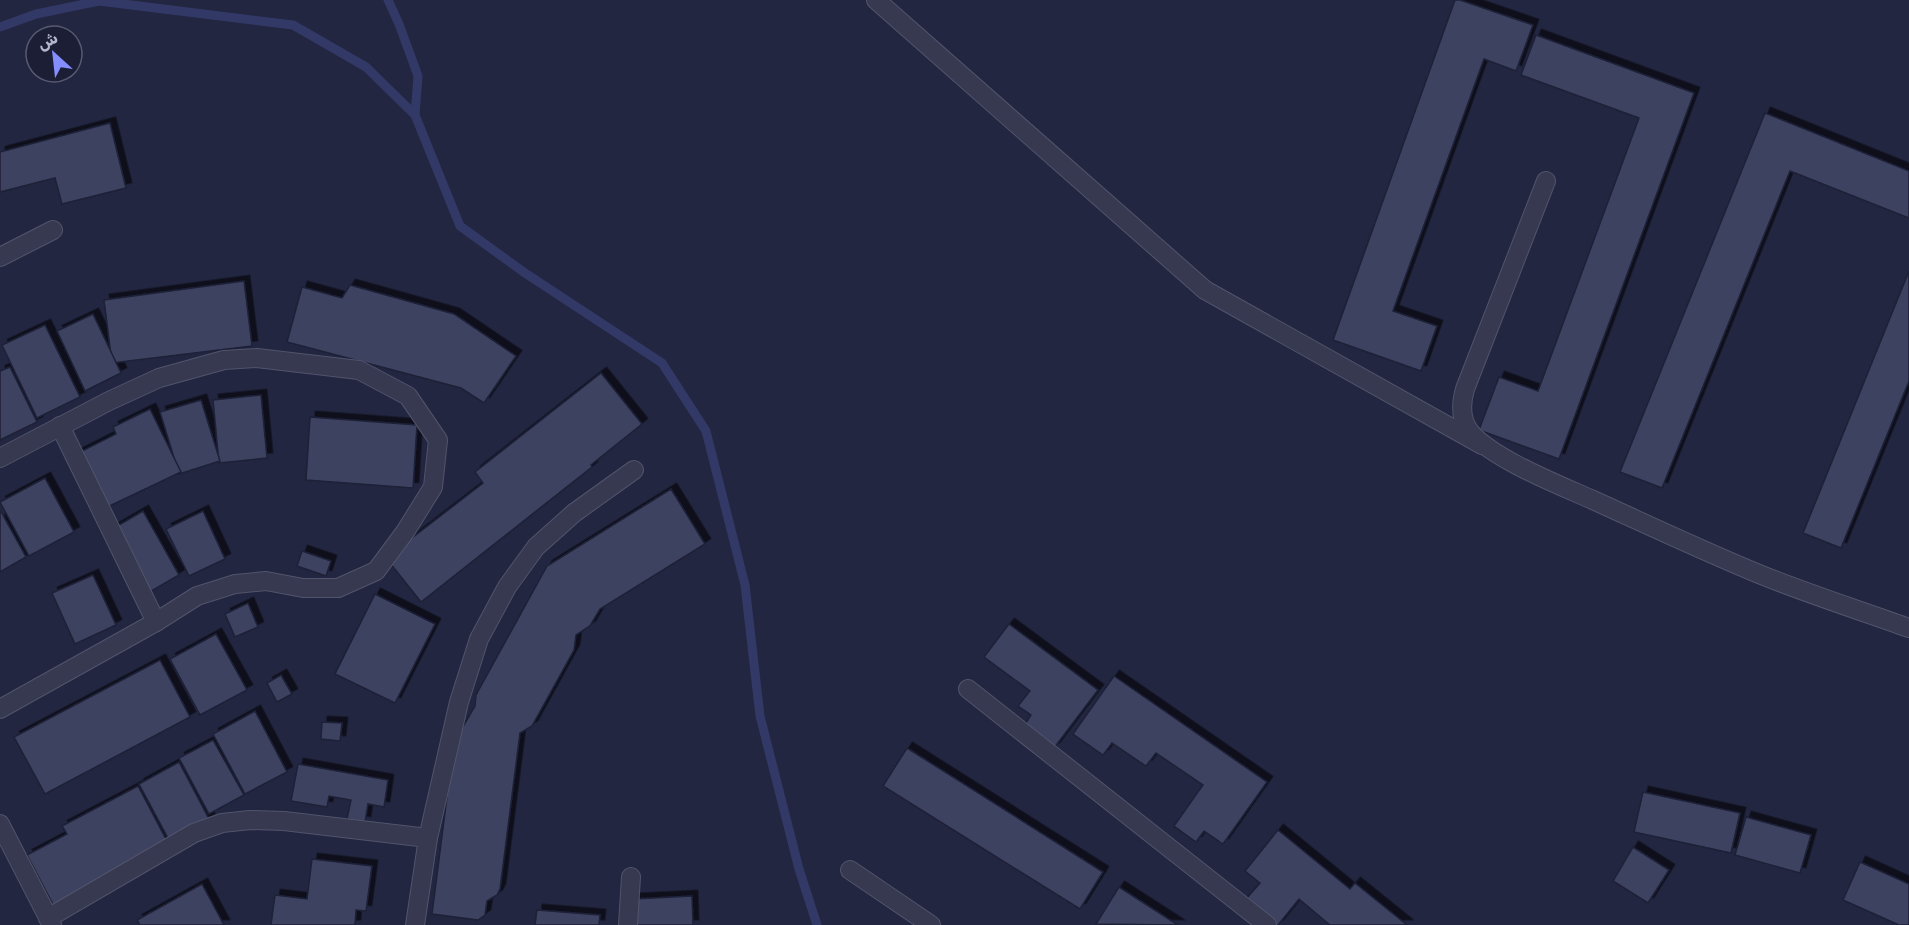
<svg xmlns="http://www.w3.org/2000/svg" width="1909" height="925" font-family="Rubik,'Noto Naskh Arabic',sans-serif">
<style>
.lines{fill:none;stroke-linecap:round;stroke-linejoin:round}
.stream{stroke:#333967;stroke-width:9}
.building{fill:#3e4261;stroke:#1e2037;stroke-width:1.5;filter:url(#shadow)}
.minor-casing{stroke:#52546b;stroke-width:20}
.minor{stroke:#373950;stroke-width:18}
</style>
<defs>
<filter id="shadow"><feDropShadow dx="5.5" dy="-5.5" stdDeviation="0" flood-color="#0009"/></filter>
</defs>
<rect width="100%" height="100%" fill="#222641"/>
<g class="lines">
<g class="stream">
<polyline points="388,0 399,24 418,76 415,115 460,226 525,273 662,363 706,431 745,585 760,716 799,869 817,925"/>
<polyline points="0,27 36,14 99,1 293,25 366,67 415,115"/>
</g>
</g>
<g class="building">
<polygon points="1455,0 1460,0 1533,25 1516,71 1484,59 1393,311 1437,326 1421,371 1333,340"/>
<polygon points="1536,35 1694,93 1559,459 1479,430 1499,377 1538,391 1639,118 1521,75"/>
<polygon points="1765,113 1909,171 1909,218 1790,171 1662,488 1620,472"/>
<polygon points="110,123 126,188 62,204 55,178 0,192 0,152"/>
<polygon points="1909,271 1909,381 1841,548 1803,533"/>
<polygon points="244,281 252,346 112,363 104,300"/>
<polygon points="350,285 454,314 516,356 484,403 461,388 287,342 302,287 342,298"/>
<polygon points="93,314 121,373 85,391 57,331"/>
<polygon points="45,325 80,397 37,418 2,345"/>
<polygon points="10,367 37,422 0,440 0,371"/>
<polygon points="601,373 642,424 591,465 592,467 421,602 386,558 483,483 475,472"/>
<polygon points="261,395 267,458 219,463 213,400"/>
<polygon points="201,400 220,461 179,474 160,412"/>
<polygon points="150,409 181,472 99,511 72,456 116,434 113,427"/>
<polygon points="310,417 417,425 413,488 306,480"/>
<polygon points="45,478 74,532 29,556 0,502"/>
<polygon points="671,489 705,544 600,609 590,626 576,635 574,650 532,726 520,733 500,889 497,895 487,901 485,915 478,920 432,914 454,742 475,706 476,695 547,566"/>
<polygon points="0,510 26,557 0,572"/>
<polygon points="143,511 179,575 148,593 112,529"/>
<polygon points="203,511 225,559 189,576 166,529"/>
<polygon points="302,551 331,561 326,576 297,566"/>
<polygon points="93,575 116,625 75,644 52,593"/>
<polygon points="375,594 435,624 395,703 335,674"/>
<polygon points="248,603 258,627 235,637 225,614"/>
<polygon points="1009,624 1098,690 1054,748 1024,726 1031,715 1018,706 1030,691 984,657"/>
<polygon points="216,634 247,690 200,715 170,659"/>
<polygon points="160,660 190,717 45,794 14,737"/>
<polygon points="281,675 292,694 277,702 267,683"/>
<polygon points="1114,676 1267,782 1223,844 1204,831 1196,842 1174,826 1203,785 1156,753 1146,766 1112,743 1103,755 1073,734"/>
<polygon points="255,711 287,772 245,794 213,734"/>
<polygon points="322,722 342,723 340,741 321,739"/>
<polygon points="213,740 244,795 209,814 179,758"/>
<polygon points="907,748 1103,872 1080,909 883,786"/>
<polygon points="179,762 209,819 169,840 139,784"/>
<polygon points="298,764 388,780 384,807 368,804 365,822 347,819 351,800 329,796 327,807 291,801"/>
<polygon points="138,786 168,843 57,912 27,855 67,834 62,826"/>
<polygon points="1643,792 1740,813 1731,853 1634,832"/>
<polygon points="1746,817 1811,835 1800,873 1735,855"/>
<polygon points="1278,830 1350,889 1355,883 1407,925 1330,925 1299,899 1278,925 1261,925 1239,907 1260,883 1245,871"/>
<polygon points="1633,847 1669,870 1648,903 1613,881"/>
<polygon points="312,859 372,866 366,911 356,910 355,925 271,925 275,895 307,899"/>
<polygon points="1860,862 1909,884 1909,925 1899,925 1843,900"/>
<polygon points="202,884 224,925 140,925 137,920"/>
<polygon points="1119,887 1178,925 1096,924"/>
<polygon points="692,896 693,925 636,925 634,899"/>
<polygon points="537,910 600,915 599,925 535,925"/>
</g>
<g class="lines">
<g class="minor-casing">
<g id="minor">
<polyline points="876,0 1205,290 1482,445"/>
<path d="M1546 181 1465 389C1461 403 1460 419 1470 432 1493 459 1559 485 1593 500 1648 525 1703 551 1759 574 1808 594 1859 610 1909 628"/>
<polyline points="0,257 53,230"/>
<polyline points="60,426 156,622"/>
<polyline points="0,458 109,401 159,378 224,360 257,358 359,370 408,396 438,440 433,487 405,532 376,571 338,588 303,588 266,581 235,584 197,596 156,622 0,709"/>
<polyline points="968,689 1267,925"/>
<polyline points="0,824 52,925"/>
<polyline points="850,870 931,925"/>
<polyline points="48,918 194,833 222,823 250,820 284,821 428,838"/>
<polyline points="415,925 428,838 459,702 479,639 507,587 536,547 574,513 634,470"/>
<polyline points="628,925 631,877"/>
</g>
</g>
<use href="#minor" class="minor"/>
</g>
<g transform="translate(54 54) rotate(333)"><circle r="28" fill="#1c1e35" stroke="#585a71" stroke-width="1.5"/>
<path d="M0-4.5L10 22L0 15L-10 22Z" fill="#848eff"/>
<text y="-9" font-size="16" font-weight="bold" text-anchor="middle" fill="#b3b5cb">ش</text>
</g>
</svg>
